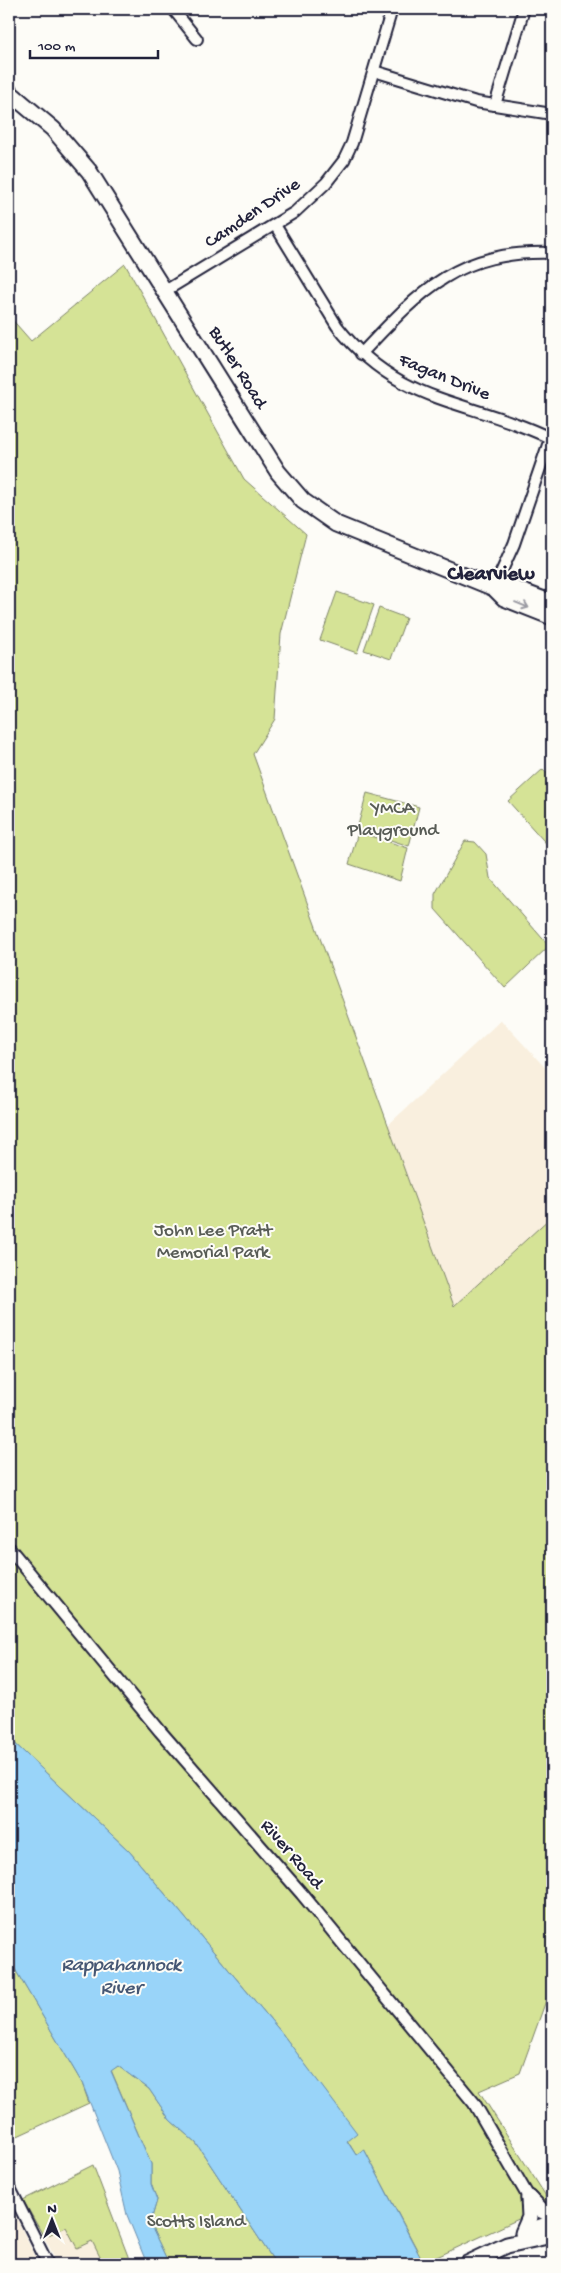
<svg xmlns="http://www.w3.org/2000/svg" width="561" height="2273" font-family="'Gochi Hand',sans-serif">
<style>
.built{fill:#f9efde}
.green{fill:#d5e396;stroke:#7c8268}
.water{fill:#99d4f9;stroke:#698dad}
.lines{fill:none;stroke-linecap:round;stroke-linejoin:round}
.minor-casing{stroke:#22223b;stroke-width:14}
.tertiary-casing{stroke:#22223b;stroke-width:15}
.primary-casing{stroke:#22223b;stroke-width:19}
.minor{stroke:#fdfcf7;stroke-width:10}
.tertiary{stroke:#fdfcf7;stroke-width:11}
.primary{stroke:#fdfcf7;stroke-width:15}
.oneway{stroke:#9a9aa2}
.labels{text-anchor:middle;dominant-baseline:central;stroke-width:4;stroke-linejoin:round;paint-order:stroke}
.street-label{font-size:19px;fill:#22223b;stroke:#fdfcf7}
.park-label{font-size:19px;fill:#585c56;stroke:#fdfcf7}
.water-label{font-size:20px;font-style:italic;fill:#465774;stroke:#fdfcf7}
.quarter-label{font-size:21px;font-weight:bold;fill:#22223b;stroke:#fdfcf7}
</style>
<rect width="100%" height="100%" fill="#fdfcf7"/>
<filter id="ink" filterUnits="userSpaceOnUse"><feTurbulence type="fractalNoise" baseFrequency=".02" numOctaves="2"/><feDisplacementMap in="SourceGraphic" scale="10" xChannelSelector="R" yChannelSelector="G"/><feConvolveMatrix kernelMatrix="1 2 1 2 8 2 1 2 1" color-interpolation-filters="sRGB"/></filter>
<g filter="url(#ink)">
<g class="built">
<polygon points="501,1020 552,1075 552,1216 454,1306 388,1125"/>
<polygon points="9,2203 39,2264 9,2264"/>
<polygon points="66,2226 92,2241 103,2263 107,2261 111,2264 58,2264 44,2237"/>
</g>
<g class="green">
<polygon points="125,264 244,479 306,534 281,634 275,719 253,754 454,1306 552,1216 552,1984 520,2073 479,2091 551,2204 424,2263 364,2149 356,2155 347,2140 356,2133 281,2032 129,1851 9,1738 9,316 31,341"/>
<polygon points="337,592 374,605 357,653 320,640"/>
<polygon points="379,608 406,618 391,659 364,650"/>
<polygon points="543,769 552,779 552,850 508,801"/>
<polygon points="367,793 419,807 409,846 357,829"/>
<polygon points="358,832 408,848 400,881 349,864"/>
<polygon points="465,841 475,842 486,854 490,878 549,946 505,988 435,909 435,894"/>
<polygon points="9,1959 82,2083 89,2103 9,2140"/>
<polygon points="118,2066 149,2089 170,2120 196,2143 276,2264 169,2264 150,2224 157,2200 151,2184 151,2164 111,2070"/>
<polygon points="93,2165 131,2264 103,2263 92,2241 77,2248 66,2227 44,2237 23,2200"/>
</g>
<polygon class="water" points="9,1738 129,1851 281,2032 357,2133 347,2141 356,2155 364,2149 424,2264 276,2264 196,2143 170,2120 149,2089 118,2066 111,2071 151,2164 151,2184 157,2200 150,2224 169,2264 147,2264 127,2215 117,2171 82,2083 9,1959"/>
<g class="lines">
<g class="minor-casing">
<g id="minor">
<polyline points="173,9 197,39"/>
<polyline points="374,71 476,102 552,114"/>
<polyline points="495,105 524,9"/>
<path d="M275 225 337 326C399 406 470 399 552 439"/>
<polyline points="165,291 295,212 326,183 344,160 352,143 392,9"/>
<path d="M361 354C422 289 458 250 552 253"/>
<polyline points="494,588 514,544 552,433"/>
<polyline points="9,2186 48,2264"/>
</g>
</g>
<g class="tertiary-casing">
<polyline id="tertiary" points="9,1548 160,1731 302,1894 474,2103 529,2198"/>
</g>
<g class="primary-casing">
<g id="primary">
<polyline points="9,92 53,129 89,171 278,472 303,501 336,524 494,588 504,598 552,617"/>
<polyline points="494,588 507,586 552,603"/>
<polyline points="529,2198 541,2210 552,2215"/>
<polyline points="529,2231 552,2223"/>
<polyline points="523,2233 530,2217 529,2198"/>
<polyline points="467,2264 507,2245 552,2235"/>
</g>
</g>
<use href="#minor" class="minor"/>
<use href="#tertiary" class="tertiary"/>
<use href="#primary" class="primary"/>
</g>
<defs><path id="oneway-shaft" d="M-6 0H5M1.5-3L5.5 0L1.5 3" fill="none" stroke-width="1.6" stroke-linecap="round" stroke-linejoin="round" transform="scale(1.25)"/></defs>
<use class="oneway" href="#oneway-shaft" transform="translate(522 605) rotate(22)"/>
</g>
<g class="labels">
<g class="street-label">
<text transform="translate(253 214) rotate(-34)">Camden Drive</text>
<text transform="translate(237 368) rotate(58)">Butler Road</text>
<text transform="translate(444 378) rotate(22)">Fagan Drive</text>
<text transform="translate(291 1855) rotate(49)">River Road</text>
</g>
<g class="park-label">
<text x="393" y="809">YMCA<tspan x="393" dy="22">Playground</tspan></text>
<text x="213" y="1231">John Lee Pratt<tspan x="213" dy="22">Memorial Park</tspan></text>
<text x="196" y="2222">Scotts Island</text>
</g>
<g class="water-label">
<text x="121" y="1966">Rappahannock<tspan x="121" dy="23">River</tspan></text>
</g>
<g class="quarter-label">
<text x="491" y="575">Clearview</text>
</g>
</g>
<rect width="561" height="2273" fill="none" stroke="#fdfcf7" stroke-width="30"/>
<rect x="15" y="15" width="531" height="2243" fill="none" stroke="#22223b" stroke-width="2" filter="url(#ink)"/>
<g transform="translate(52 2220)" stroke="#fdfcf7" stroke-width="4" paint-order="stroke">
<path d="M0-4L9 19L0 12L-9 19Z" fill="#22223b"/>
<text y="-8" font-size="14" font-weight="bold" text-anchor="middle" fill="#22223b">N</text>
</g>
<path d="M30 50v8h128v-8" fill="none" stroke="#22223b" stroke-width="2.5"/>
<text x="38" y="50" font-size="15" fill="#22223b" stroke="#fdfcf7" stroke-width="4" paint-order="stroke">100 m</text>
</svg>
